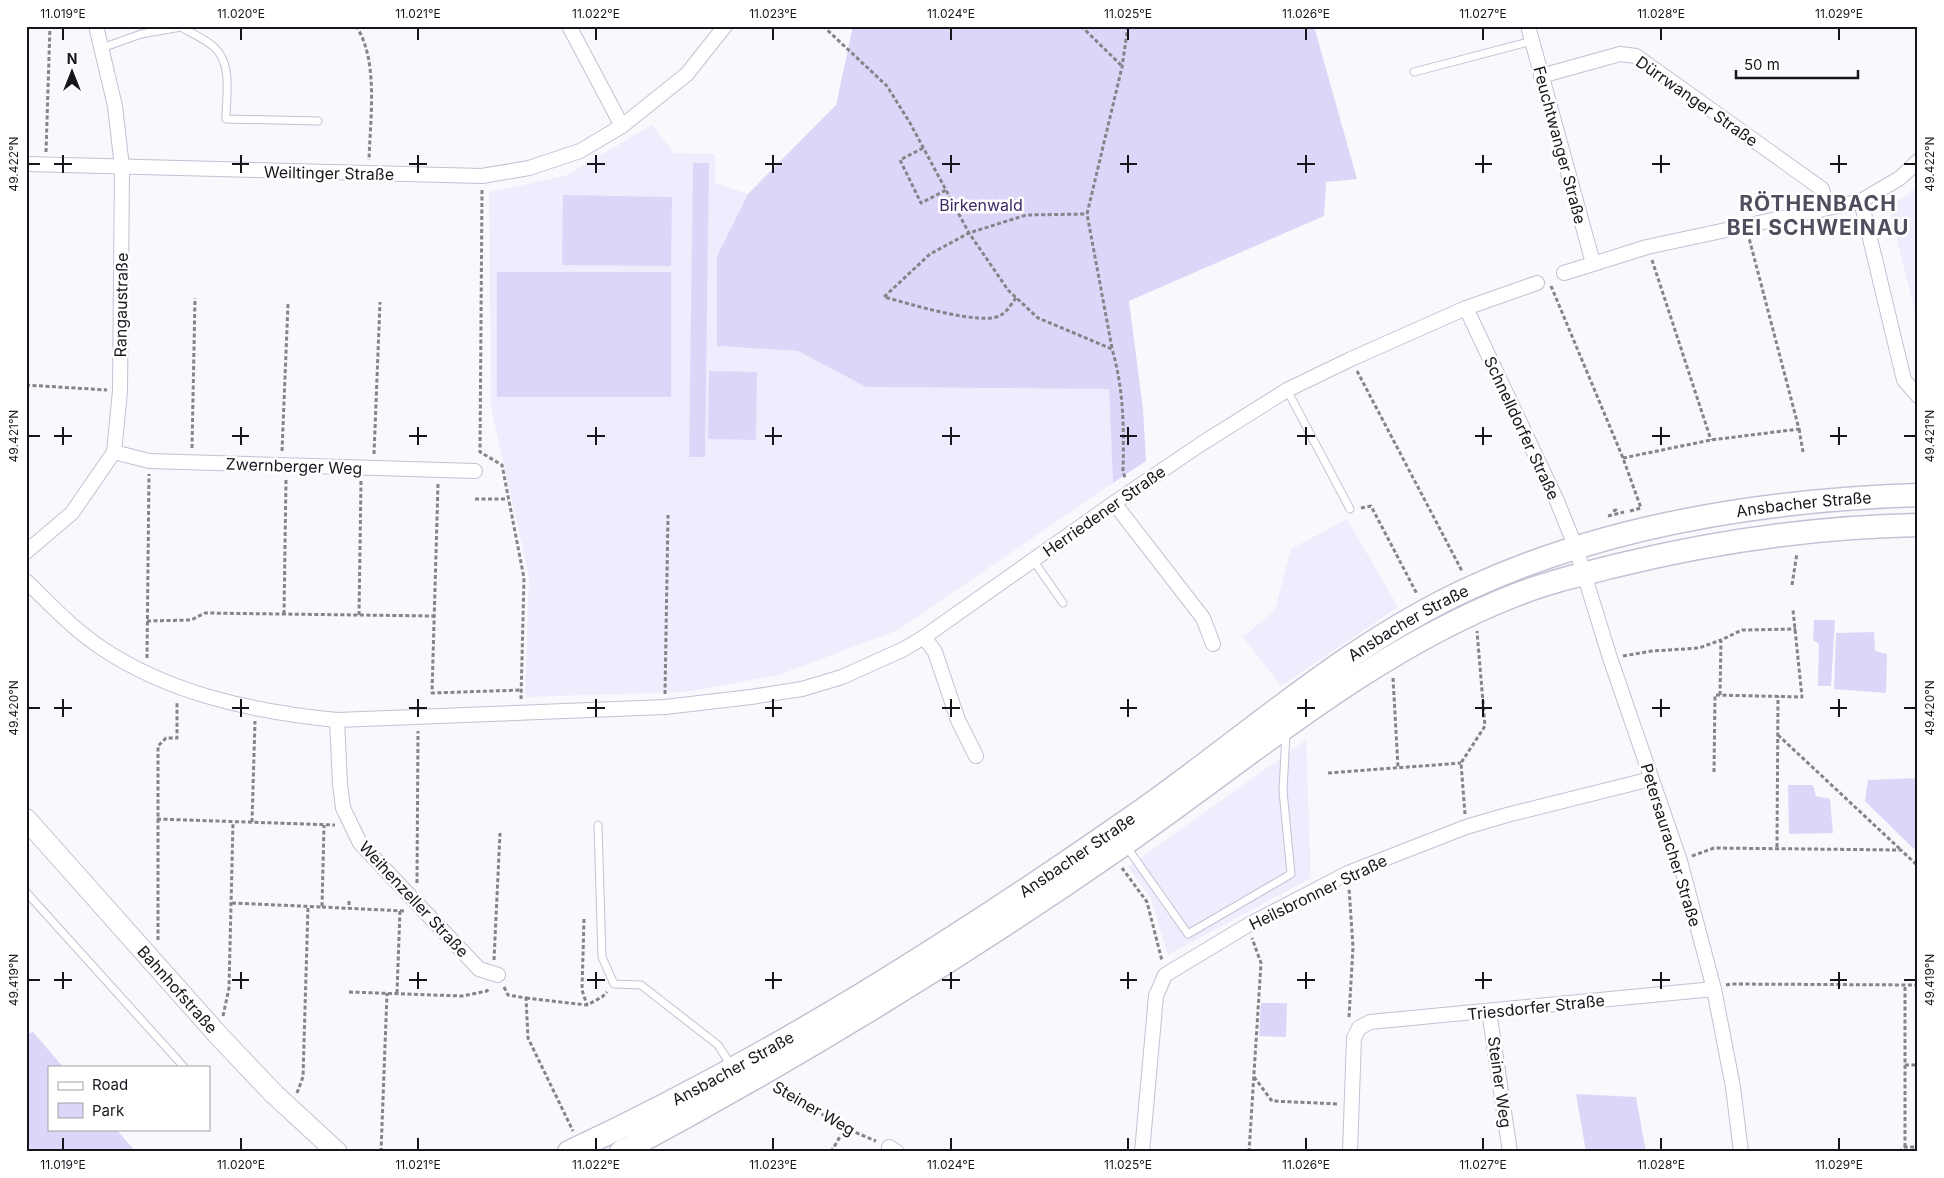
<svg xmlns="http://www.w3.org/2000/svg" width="1944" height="1178" font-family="Inter,sans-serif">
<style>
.built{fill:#f0ecfd}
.green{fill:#ded6f8}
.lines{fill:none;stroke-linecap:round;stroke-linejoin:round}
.lane-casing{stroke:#c5c0d4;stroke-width:9}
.street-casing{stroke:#c5c0d4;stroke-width:16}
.secondary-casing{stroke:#c5c0d4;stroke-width:22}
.primary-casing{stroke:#c5c0d4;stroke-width:25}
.path{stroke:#858489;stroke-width:3;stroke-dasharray:4 2.5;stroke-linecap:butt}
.lane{stroke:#fff;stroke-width:7}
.street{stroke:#fff;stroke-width:14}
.secondary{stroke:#fff;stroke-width:20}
.primary{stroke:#fff;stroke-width:22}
.ticks{fill:none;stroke:#18161d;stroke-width:2}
.labels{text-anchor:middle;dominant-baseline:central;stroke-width:5;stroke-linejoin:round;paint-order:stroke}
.street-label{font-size:16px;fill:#18161d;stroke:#fff}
.park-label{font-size:16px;fill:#3f2868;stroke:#fff}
.district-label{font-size:21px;font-weight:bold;letter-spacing:1px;fill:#514d5e;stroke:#fff}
.neatline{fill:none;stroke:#18161d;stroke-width:2}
.ticks-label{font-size:12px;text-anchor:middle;fill:#18161d}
</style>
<rect width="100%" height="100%" fill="#f9f8fc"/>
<g class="built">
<polygon points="652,125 674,153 715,154 715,183 748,194 717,256 717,346 798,351 866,387 1109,389 1113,483 898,630 779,675 686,692 525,697 529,577 491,408 489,192 565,176"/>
<polygon points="1918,187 1918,323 1889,208"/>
<polygon points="1347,519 1398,607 1281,686 1243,637 1275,610 1291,549"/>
<polygon points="1306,740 1311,878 1168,955 1151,899 1128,867"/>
</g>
<g class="green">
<polygon points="853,26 1314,26 1357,179 1326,182 1324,216 1129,301 1143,409 1146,461 1113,483 1109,389 866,387 798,351 717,346 717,256 748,194 836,105"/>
<polygon points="693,163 709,163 705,457 689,457"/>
<polygon points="563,195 672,197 671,266 562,265"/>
<rect x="497" y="272" width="174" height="125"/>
<polygon points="709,371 757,372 756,440 708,439"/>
<polygon points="1814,620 1835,620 1831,686 1818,686 1819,644 1813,640"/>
<polygon points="1874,632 1875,651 1887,654 1886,693 1834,689 1836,633"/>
<polygon points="1918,778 1918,849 1914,849 1865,801 1868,780"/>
<polygon points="1788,785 1813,785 1816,796 1830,799 1833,833 1789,834"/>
<polygon points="1261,1003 1287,1003 1286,1037 1259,1036"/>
<polygon points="33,1032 63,1067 49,1067 49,1129 116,1129 136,1152 26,1152 26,1034"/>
<polygon points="1576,1094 1636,1097 1646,1152 1586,1152"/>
</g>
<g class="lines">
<g class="lane-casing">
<g id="lane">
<path d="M102 48 141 34 181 27C191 33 205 39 214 47 233 64 226 96 226 119L318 121"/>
<polyline points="1414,72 1532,41"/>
<polyline points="1287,390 1350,509"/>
<polyline points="1033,560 1063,603"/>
<polyline points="598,825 602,957 614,984 641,985 718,1045 732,1067"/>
<polyline points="1126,846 1188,934 1291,874 1283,791 1286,733"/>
<polyline points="26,892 184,1067"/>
</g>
</g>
<g class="street-casing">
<g id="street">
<polyline points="569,26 622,126"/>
<polyline points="1528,26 1593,263"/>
<polyline points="1541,76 1620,54 1636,56 1822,189 1827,208"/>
<polyline points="26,164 482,176 529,168 580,151 622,126 687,74 725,26"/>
<polyline points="1861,201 1904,380 1918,396"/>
<polyline points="1564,273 1647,247 1861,201 1900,178 1918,161"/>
<polyline points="1466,308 1557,501 1576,548 1610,658 1680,861 1714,989 1733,1087 1741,1152"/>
<polyline points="114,452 149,461 475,471"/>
<polyline points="1114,503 1203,618 1213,644"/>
<polyline points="26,552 72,513 114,452 120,391 122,167 115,106 96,26"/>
<path d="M26 581C50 604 72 628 100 647 169 694 255 712 337 720L665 707 751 697 802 689 842 677 904 649 924 637 1114 503 1201 444 1287 390 1351 359 1466 308 1537 283"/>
<polyline points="924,637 935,652 958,720 976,756"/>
<polyline points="337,720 340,784 343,808 360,843 479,969 498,975"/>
<polyline points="1489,1011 1510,1152"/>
<polyline points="889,1147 897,1152"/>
<polyline points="1142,1152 1156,996 1165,975 1248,925 1348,873 1466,827 1507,815 1651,779"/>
<polyline points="1350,1152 1354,1038 1359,1028 1370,1022 1714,989"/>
</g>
</g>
<g class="secondary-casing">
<g id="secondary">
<path id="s1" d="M26 819 219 1036 274 1094 337 1152"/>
</g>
</g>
<g class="primary-casing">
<g id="primary">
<path id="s2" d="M569 1152C771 1058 959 938 1141 811 1250 734 1348 644 1470 588 1609 524 1766 500 1918 495"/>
<path d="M621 1152C795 1059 962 957 1123 845 1251 756 1367 654 1513 596 1548 582 1583 574 1619 565 1717 541 1817 527 1918 525"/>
</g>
</g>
<g class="path">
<path d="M356 26C379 60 370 120 369 160"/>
<path d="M823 26 887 86 910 123 969 233 1008 290 1038 318 1112 349C1124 389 1124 430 1123 471L1125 478"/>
<polyline points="1081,26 1122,66"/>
<polyline points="923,148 900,160 921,203 946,190"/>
<polyline points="46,152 50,26"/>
<polyline points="482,190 480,452 502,465 524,578 521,699"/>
<polyline points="1652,260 1711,440"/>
<polyline points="1551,286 1623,458 1641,508 1630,511"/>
<path d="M1016 298C1012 303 1007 312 1001 315 983 327 907 303 884 297L930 254 969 233 1026 215 1087 214"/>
<polyline points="1112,348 1087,214 1122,67 1128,26"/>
<polyline points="1357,371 1462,571"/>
<polyline points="26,385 107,390"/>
<polyline points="1799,429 1803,452"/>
<polyline points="192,448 195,298"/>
<polyline points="282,451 288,304"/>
<polyline points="374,454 380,302"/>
<polyline points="1623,458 1711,440 1799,429 1749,238"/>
<polyline points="438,484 432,693 521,690"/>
<polyline points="475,499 508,499"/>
<polyline points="1361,508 1371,506 1417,594"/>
<polyline points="1613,511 1616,510 1617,514"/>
<polyline points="1608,516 1624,512"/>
<polyline points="1792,585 1797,553"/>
<polyline points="284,614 286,479"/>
<polyline points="359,615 361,480"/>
<polyline points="147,621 191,620 205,613 434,616"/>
<polyline points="1623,656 1652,651 1699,648 1721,640"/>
<polyline points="147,658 149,474"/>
<polyline points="1393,678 1398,767"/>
<polyline points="665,694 668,515"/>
<polyline points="1720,695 1721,640 1742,630 1796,629"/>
<polyline points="1778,735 1901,850"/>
<polyline points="1714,772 1715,695 1802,697 1793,610"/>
<polyline points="1328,773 1461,763"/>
<polyline points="1465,814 1461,763 1485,726 1477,631"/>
<polyline points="157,819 335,825"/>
<polyline points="252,822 255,721"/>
<polyline points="1777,847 1778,696"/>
<polyline points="1692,856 1714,848 1901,850 1918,866"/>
<polyline points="1122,868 1147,902 1162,961"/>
<polyline points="417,883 418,731"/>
<polyline points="349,901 349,908"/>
<polyline points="232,903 322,907 324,825"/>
<polyline points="322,907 404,911"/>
<polyline points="584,919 582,990 587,1005"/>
<polyline points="158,940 158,746 166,738 177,738 177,701"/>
<polyline points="494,960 500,833"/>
<polyline points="1726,985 1732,984 1918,985"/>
<polyline points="504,987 508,995 526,998 528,1038 573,1131"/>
<polyline points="349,992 462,996 487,991 489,988"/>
<polyline points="397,993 400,910"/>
<polyline points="526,998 587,1005 602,997 607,992"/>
<polyline points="223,1016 229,988 233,822"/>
<polyline points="1349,1017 1353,947 1349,888"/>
<polyline points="1905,1065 1918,1065"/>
<polyline points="1254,1077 1272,1101 1339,1104"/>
<polyline points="777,1087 845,1128 876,1141"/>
<polyline points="297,1093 303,1077 308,907"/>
<polyline points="1905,1147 1905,985"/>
<polyline points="381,1152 387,993"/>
<polyline points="831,1152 845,1128"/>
<polyline points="1249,1152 1261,963 1252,938"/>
<polyline points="1899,1152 1905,1147 1918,1147"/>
</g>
<use href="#lane" class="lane"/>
<use href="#street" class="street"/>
<use href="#secondary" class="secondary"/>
<use href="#primary" class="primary"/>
</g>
<path class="ticks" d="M63 28V40M241 28V40M418 28V40M596 28V40M773 28V40M951 28V40M1128 28V40M1306 28V40M1483 28V40M1661 28V40M1839 28V40M63 155V173M241 155V173M418 155V173M596 155V173M773 155V173M951 155V173M1128 155V173M1306 155V173M1483 155V173M1661 155V173M1839 155V173M28 164H40M54 164H72M232 164H249M409 164H427M587 164H605M765 164H782M942 164H960M1120 164H1137M1297 164H1315M1475 164H1492M1652 164H1670M1830 164H1847M1904 164H1916M63 427V445M241 427V445M418 427V445M596 427V445M773 427V445M951 427V445M1128 427V445M1306 427V445M1483 427V445M1661 427V445M1839 427V445M28 436H40M54 436H72M232 436H249M409 436H427M587 436H605M765 436H782M942 436H960M1120 436H1137M1297 436H1315M1475 436H1492M1652 436H1670M1830 436H1847M1904 436H1916M63 699V717M241 699V717M418 699V717M596 699V717M773 699V717M951 699V717M1128 699V717M1306 699V717M1483 699V717M1661 699V717M1839 699V717M28 708H40M54 708H72M232 708H249M409 708H427M587 708H605M765 708H782M942 708H960M1120 708H1137M1297 708H1315M1475 708H1492M1652 708H1670M1830 708H1847M1904 708H1916M63 972V989M241 972V989M418 972V989M596 972V989M773 972V989M951 972V989M1128 972V989M1306 972V989M1483 972V989M1661 972V989M1839 972V989M28 980H40M54 980H72M232 980H249M409 980H427M587 980H605M765 980H782M942 980H960M1120 980H1137M1297 980H1315M1475 980H1492M1652 980H1670M1830 980H1847M1904 980H1916M63 1138V1150M241 1138V1150M418 1138V1150M596 1138V1150M773 1138V1150M951 1138V1150M1128 1138V1150M1306 1138V1150M1483 1138V1150M1661 1138V1150M1839 1138V1150"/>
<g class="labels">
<g class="street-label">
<text transform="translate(1697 101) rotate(35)">Dürrwanger Straße</text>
<text transform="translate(1560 145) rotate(75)">Feuchtwanger Straße</text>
<text transform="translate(329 173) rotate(1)">Weiltinger Straße</text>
<text transform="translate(121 305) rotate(-89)">Rangaustraße</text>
<text transform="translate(1522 428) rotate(65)">Schnelldorfer Straße</text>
<text transform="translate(294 466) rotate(2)">Zwernberger Weg</text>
<text stroke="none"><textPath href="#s2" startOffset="1411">Ansbacher Straße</textPath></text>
<text transform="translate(1104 511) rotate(-35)">Herriedener Straße</text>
<text stroke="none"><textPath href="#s2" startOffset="994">Ansbacher Straße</textPath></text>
<text transform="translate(1671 845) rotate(73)">Petersauracher Straße</text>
<text stroke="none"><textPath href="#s2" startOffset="589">Ansbacher Straße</textPath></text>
<text transform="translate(1318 892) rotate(-26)">Heilsbronner Straße</text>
<text transform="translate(414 899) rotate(47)">Weihenzeller Straße</text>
<text stroke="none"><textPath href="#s1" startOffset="228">Bahnhofstraße</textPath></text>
<text transform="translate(1536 1007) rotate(-6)">Triesdorfer Straße</text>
<text stroke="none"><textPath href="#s2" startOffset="184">Ansbacher Straße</textPath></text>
<text transform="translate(1500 1082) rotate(82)">Steiner Weg</text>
<text transform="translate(814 1108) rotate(30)">Steiner Weg</text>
</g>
<g class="park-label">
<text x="981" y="205">Birkenwald</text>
</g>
<g class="district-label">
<text x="1818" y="203">RÖTHENBACH<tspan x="1818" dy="24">BEI SCHWEINAU</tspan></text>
</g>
</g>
<rect width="1944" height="1178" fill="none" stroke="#ffffff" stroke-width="55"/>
<rect x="48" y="1066" width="162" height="65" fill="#ffffff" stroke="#a3a2a5"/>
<rect x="58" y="1082" width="25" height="8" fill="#ffffff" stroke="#a3a2a5"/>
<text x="92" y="1090" font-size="15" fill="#18161d">Road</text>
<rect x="58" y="1103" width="25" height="15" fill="#ded6f8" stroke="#a3a2a5"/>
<text x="92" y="1116" font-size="15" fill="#18161d">Park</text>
<g transform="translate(72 72)" stroke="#ffffff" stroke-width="4" paint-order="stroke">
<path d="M0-4L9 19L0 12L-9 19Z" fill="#18161d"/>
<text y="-8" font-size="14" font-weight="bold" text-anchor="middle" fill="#18161d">N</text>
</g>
<path d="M1736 70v8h122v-8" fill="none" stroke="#18161d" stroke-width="2.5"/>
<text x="1744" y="70" font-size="15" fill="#18161d" stroke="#ffffff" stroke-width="4" paint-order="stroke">50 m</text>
<rect x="28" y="28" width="1888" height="1122" class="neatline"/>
<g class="ticks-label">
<text x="63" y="18">11.019°E</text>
<text x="241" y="18">11.020°E</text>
<text x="418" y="18">11.021°E</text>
<text x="596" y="18">11.022°E</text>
<text x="773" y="18">11.023°E</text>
<text x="951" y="18">11.024°E</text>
<text x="1128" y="18">11.025°E</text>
<text x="1306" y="18">11.026°E</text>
<text x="1483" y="18">11.027°E</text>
<text x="1661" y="18">11.028°E</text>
<text x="1839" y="18">11.029°E</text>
<text transform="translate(14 164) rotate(-90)" y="4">49.422°N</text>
<text transform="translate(1930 164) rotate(-90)" y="4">49.422°N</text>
<text transform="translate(14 436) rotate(-90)" y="4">49.421°N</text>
<text transform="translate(1930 436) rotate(-90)" y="4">49.421°N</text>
<text transform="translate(14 708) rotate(-90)" y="4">49.420°N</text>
<text transform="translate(1930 708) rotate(-90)" y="4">49.420°N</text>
<text transform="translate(14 980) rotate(-90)" y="4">49.419°N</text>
<text transform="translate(1930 980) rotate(-90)" y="4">49.419°N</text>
<text x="63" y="1169">11.019°E</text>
<text x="241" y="1169">11.020°E</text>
<text x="418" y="1169">11.021°E</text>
<text x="596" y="1169">11.022°E</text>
<text x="773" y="1169">11.023°E</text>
<text x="951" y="1169">11.024°E</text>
<text x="1128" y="1169">11.025°E</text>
<text x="1306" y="1169">11.026°E</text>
<text x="1483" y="1169">11.027°E</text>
<text x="1661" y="1169">11.028°E</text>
<text x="1839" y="1169">11.029°E</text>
</g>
</svg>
